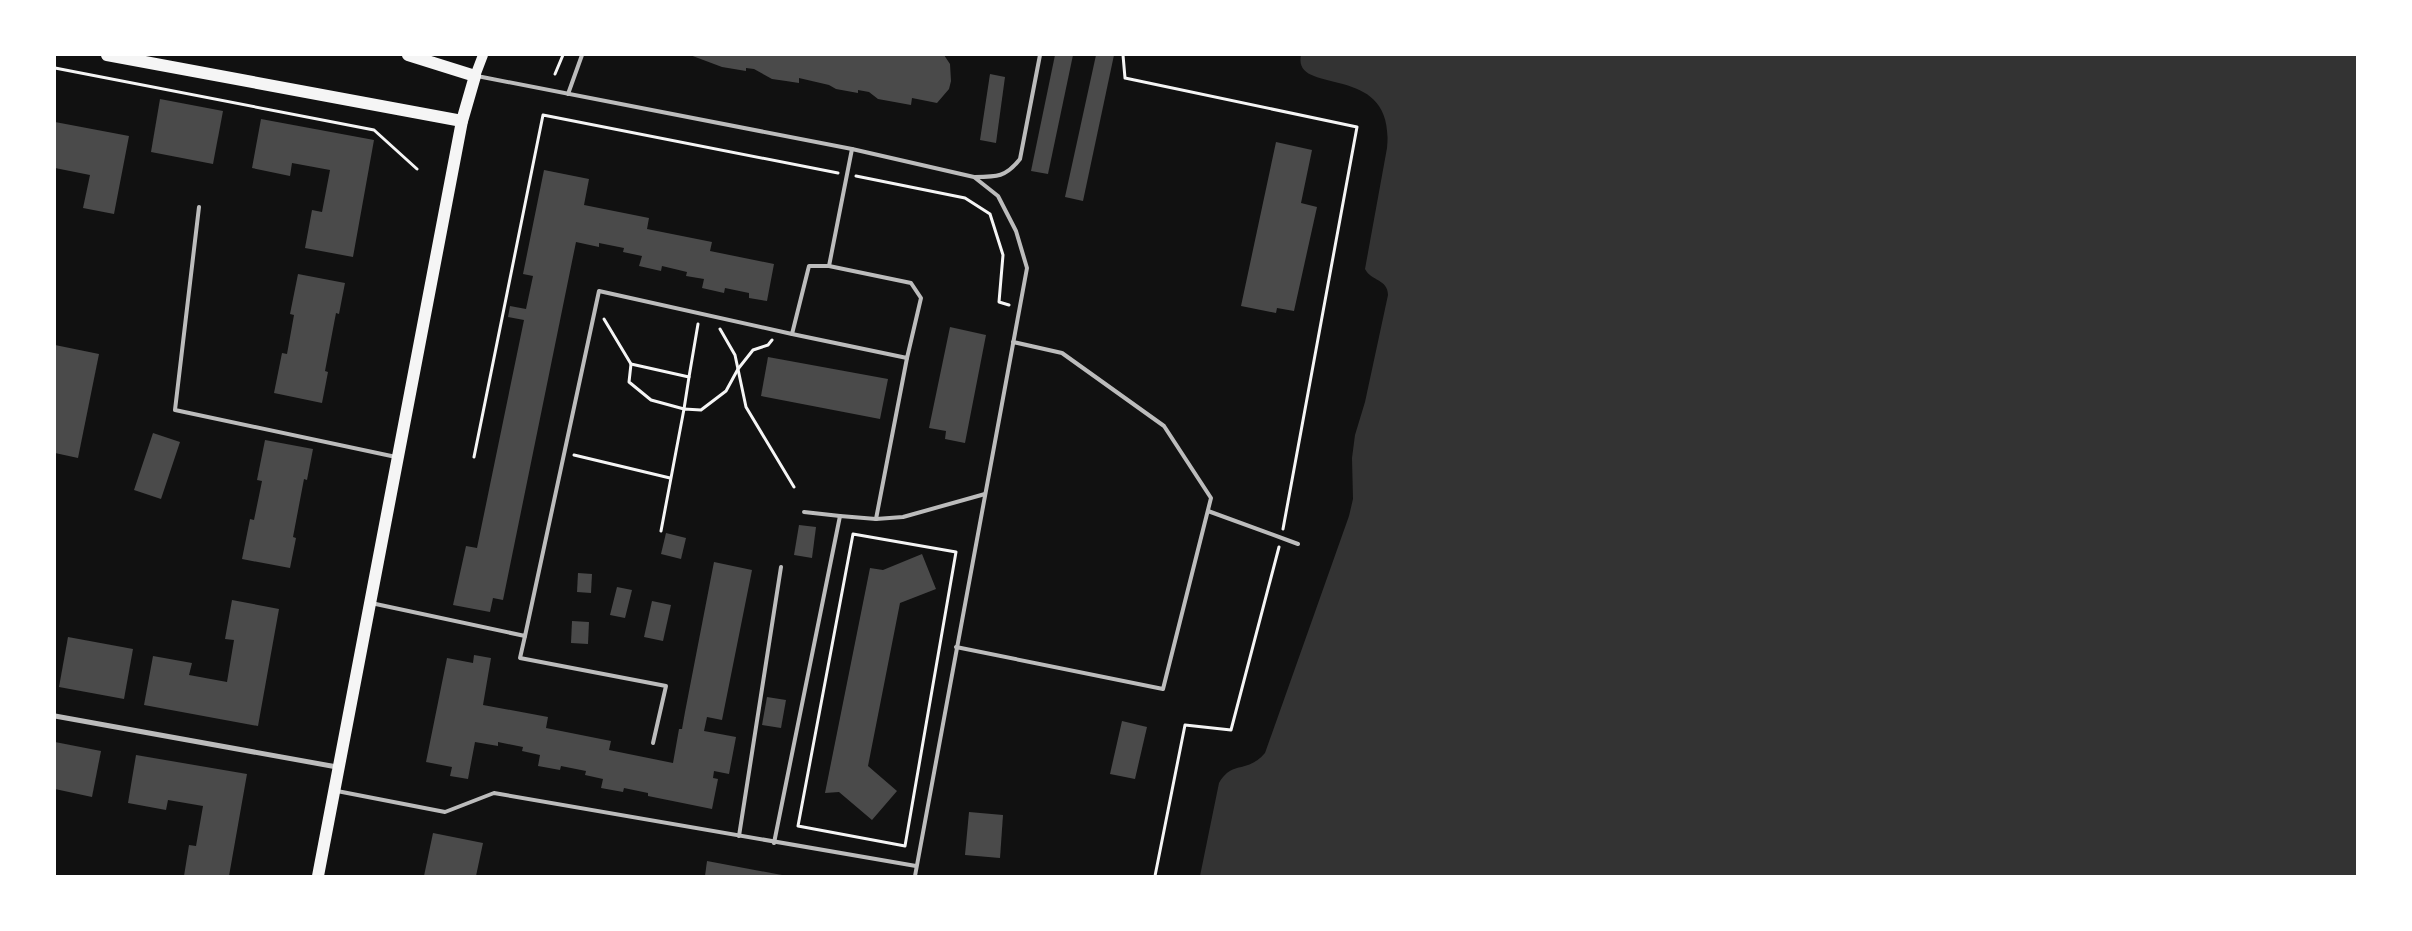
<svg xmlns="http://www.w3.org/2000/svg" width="2412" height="931" font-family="'PT Serif',serif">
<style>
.water{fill:#333}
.building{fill:#4a4a4a}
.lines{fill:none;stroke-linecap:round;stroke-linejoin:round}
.path{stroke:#f5f5f5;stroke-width:3}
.service{stroke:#bcbcbc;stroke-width:4}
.minor{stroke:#bcbcbc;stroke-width:5}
.secondary{stroke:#f5f5f5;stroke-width:10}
.primary{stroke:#f5f5f5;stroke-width:12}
</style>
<rect width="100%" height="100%" fill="#111"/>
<path class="water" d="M1301 55H2357V876H1200L1219 783C1232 760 1247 774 1265 753L1349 516 1353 499 1352 458 1355 435 1365 402 1388 295C1388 279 1371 281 1365 269L1387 148C1396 59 1292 98 1301 55Z"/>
<g class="building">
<polygon points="690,55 944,55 950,64 951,81 949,89 937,103 912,98 911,105 878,99 869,92 858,90 858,93 836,89 829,85 799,78 799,83 786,81 772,79 754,69 746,68 746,71 722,67"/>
<polygon points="1055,55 1073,55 1048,174 1031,171"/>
<polygon points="1096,55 1114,55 1083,201 1065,197"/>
<polygon points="990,74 1005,77 996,143 980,140"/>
<polygon points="160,99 223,111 213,164 151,152"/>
<polygon points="261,119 374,140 353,257 305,248 312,210 322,212 330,170 292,163 290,176 252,168"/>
<polygon points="55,122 129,136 114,214 83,208 90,175 55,168"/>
<polygon points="1276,142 1312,150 1301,203 1317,207 1294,311 1277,308 1276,313 1241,306"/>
<polygon points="544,170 589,179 584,205 649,218 647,229 712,242 710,251 774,264 767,301 749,298 749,293 725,288 724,293 702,288 704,279 686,276 687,272 662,266 661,271 639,266 642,256 623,252 624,248 599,243 599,247 576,242 503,600 493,598 490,612 453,605 466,546 477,548 524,320 508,317 510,306 526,309 533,276 523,274"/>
<polygon points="298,274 345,283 339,314 336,313 325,371 328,372 322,403 274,393 282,353 287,354 294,315 290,314"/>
<polygon points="950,327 986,335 965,443 945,439 946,431 929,428"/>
<polygon points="55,345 99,354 78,458 55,453"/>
<polygon points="768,357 888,379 880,419 761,396"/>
<polygon points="153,433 180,442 161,499 134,490"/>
<polygon points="265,440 313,449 307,480 304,479 293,537 296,538 290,568 242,559 250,519 254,520 262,481 257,480"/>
<polygon points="799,525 816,527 812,558 794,555"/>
<polygon points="666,533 686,538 681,559 661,554"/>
<polygon points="922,554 936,589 900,603 868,766 897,791 872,820 839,792 825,793 870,568 883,570"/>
<polygon points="714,562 752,570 722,720 707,717 704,731 736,737 729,774 714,771 713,778 718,779 712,809 648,796 648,793 624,788 623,792 601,788 603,779 585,775 586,771 561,766 560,770 538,766 540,755 522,751 523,747 498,742 498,746 475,742 468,779 450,776 452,767 426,762 447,658 473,663 474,655 491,658 483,705 548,717 546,728 611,741 609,750 673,763 679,729 682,729 685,712"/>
<polygon points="578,573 592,574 591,593 577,592"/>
<polygon points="617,587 632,590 625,618 610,615"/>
<polygon points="232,600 279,609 258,726 144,705 153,656 192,663 189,675 227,682 234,640 225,639"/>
<polygon points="652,601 671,605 663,641 644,637"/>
<polygon points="572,621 589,622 588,644 571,643"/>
<polygon points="68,637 133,649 124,699 59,687"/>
<polygon points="767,697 786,700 781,728 762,725"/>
<polygon points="1122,721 1147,727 1135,779 1110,774"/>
<polygon points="55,742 101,751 92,797 55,789"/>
<polygon points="136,755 247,774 229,876 184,876 189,845 196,846 203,806 168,800 166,810 128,803"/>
<polygon points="969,812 1003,815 1000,858 965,855"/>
<polygon points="433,833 483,843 476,876 424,876"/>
<polygon points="707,861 782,875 782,876 705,876"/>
</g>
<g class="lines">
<g class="path">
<polyline points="1123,55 1125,78 1357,127 1283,529"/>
<polyline points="55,68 374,130 417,169"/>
<polyline points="555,74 563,55"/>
<polyline points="856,176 965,198 990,214 1003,255 999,302 1009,305"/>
<polyline points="604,319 631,364 689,377 698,324"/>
<polyline points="720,329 735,355 746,407 794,487"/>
<polyline points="631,364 629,382 651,400 684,409 689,377"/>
<polyline points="574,455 670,478"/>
<polyline points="474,457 543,115 838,173"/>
<polyline points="661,531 684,409 701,410 726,391 738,369 753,350 768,345 772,340"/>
<polygon points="853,534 956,552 905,846 798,826"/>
<polyline points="1155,876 1185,725 1231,730 1279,547"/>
</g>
<g class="service">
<polyline points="477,76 852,149 974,177 998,196 1016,231 1027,268 915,876"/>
<polyline points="568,94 582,55"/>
<path d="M975 177C997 177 1006 177 1020 159L1040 55"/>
<polyline points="199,207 175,410 396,457"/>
<polyline points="792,334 907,358 921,298 911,283 829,266"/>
<polyline points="1208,511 1298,544"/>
<polyline points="804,512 840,516"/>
<polyline points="876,519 907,358"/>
<polyline points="371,603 525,636 599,291 792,334 809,266 829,266 852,149"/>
<polyline points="525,636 520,658 666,686 653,743"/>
<polyline points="956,647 1163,689 1211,498 1164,426 1062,353 1013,342"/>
<polyline points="337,791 445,812 494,793 916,866"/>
<polyline points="739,836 781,567"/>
<polyline points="774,843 840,516 876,519 903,517 985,494"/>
</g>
<polyline class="minor" points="55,716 337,767"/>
<polyline class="secondary" points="475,76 483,55"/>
<g class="primary">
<polyline points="107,55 462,121"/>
<polyline points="318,876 462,121 475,76 408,55"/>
</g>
</g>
<rect width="2412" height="931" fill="none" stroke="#ffffff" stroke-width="112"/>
</svg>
